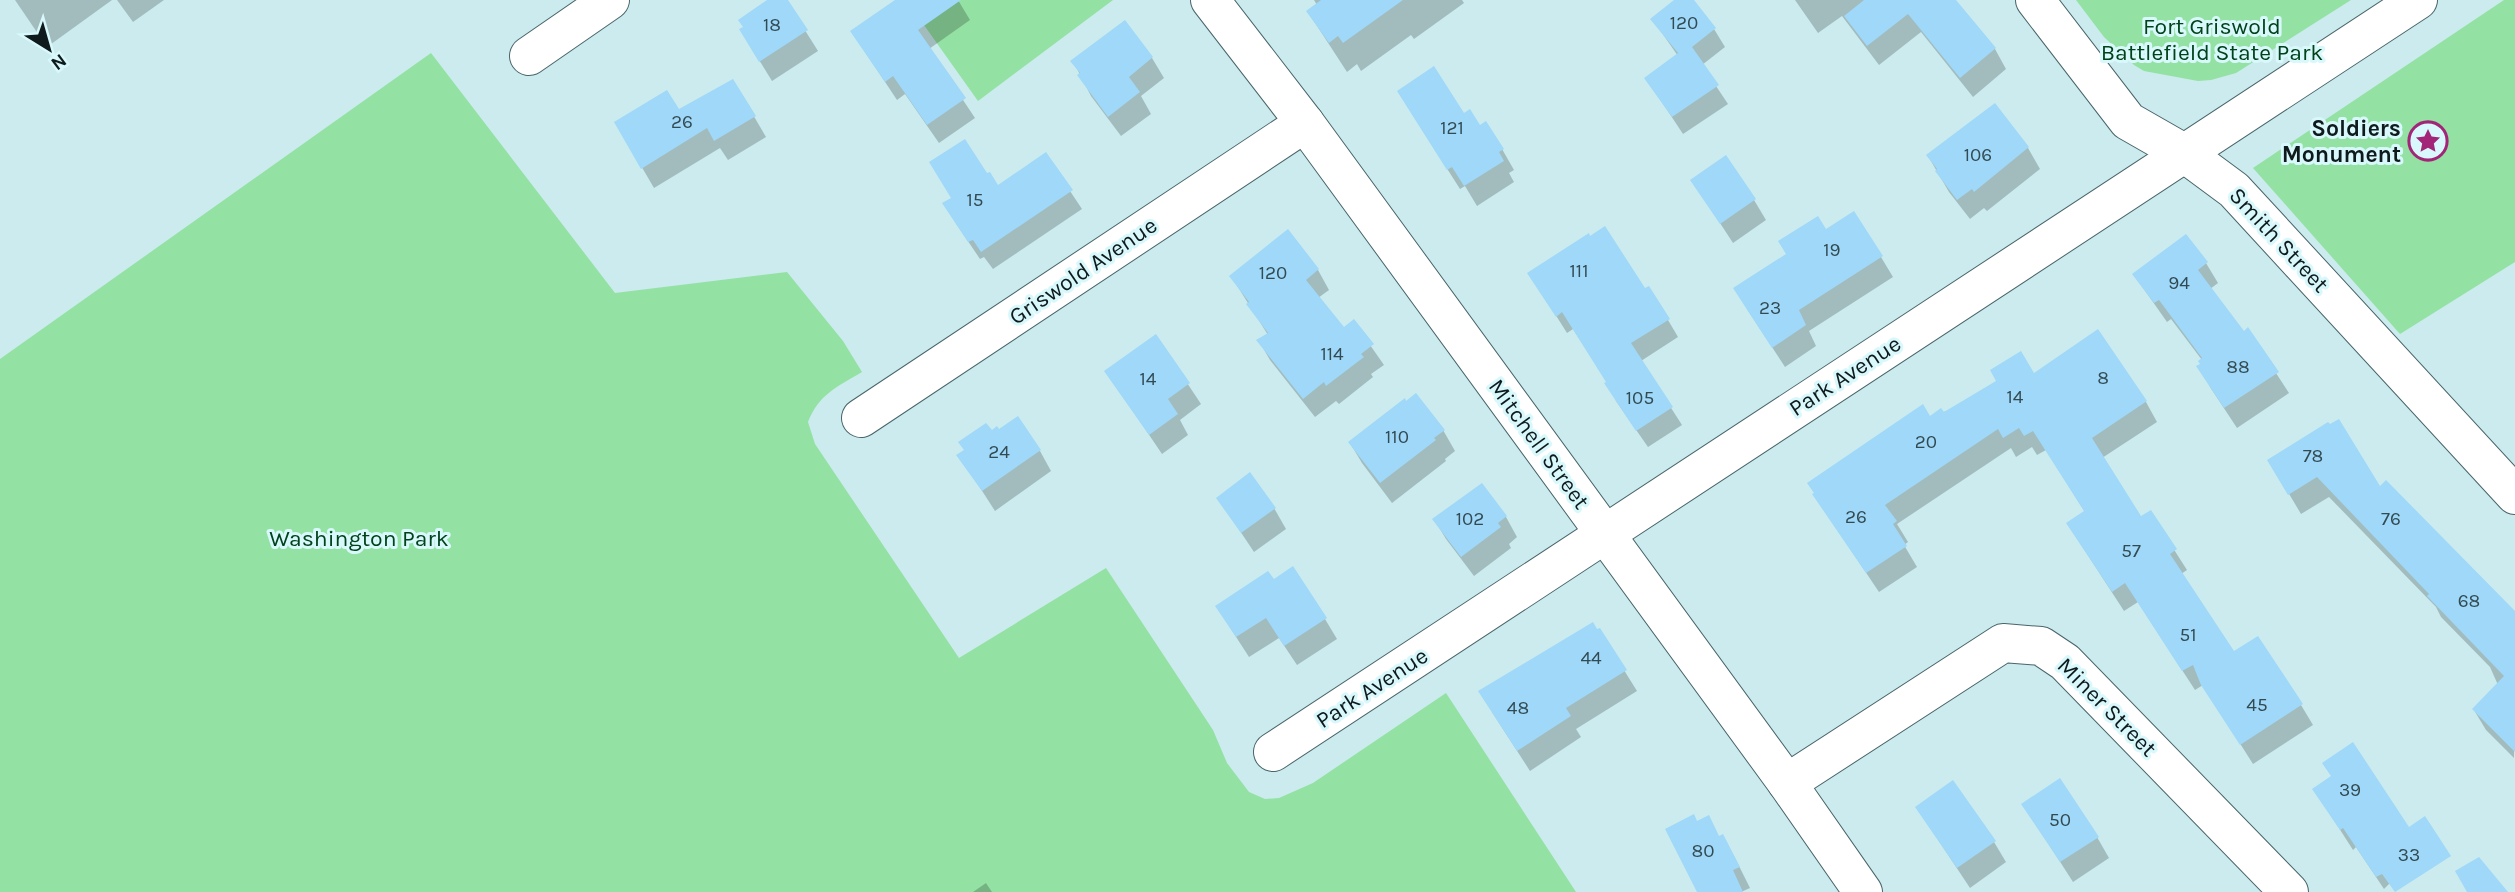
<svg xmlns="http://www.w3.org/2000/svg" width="2515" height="892" font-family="Karla,sans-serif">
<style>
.green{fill:#93e1a3}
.shadow{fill:#0003}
.building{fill:#9fd8f8}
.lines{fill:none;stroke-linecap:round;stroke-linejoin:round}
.street-casing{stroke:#496569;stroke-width:40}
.secondary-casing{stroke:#496569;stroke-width:40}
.street{stroke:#fff;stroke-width:38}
.secondary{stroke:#fff;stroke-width:38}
.labels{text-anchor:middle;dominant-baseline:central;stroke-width:6;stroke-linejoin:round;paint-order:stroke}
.number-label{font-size:19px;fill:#324a52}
.park-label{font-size:23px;fill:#004219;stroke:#d8f8fc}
.poi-label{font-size:23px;font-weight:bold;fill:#0e1a1b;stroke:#d8f8fc;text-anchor:end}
.street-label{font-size:23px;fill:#0e1a1b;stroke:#d8f8fc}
</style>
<rect width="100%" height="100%" fill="#cbebee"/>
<g class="green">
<polygon points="915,0 1113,0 978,101 909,4"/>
<polygon points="2076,0 2351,0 2236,73 2211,80 2198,81 2144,71 2134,65 2104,37"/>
<polygon points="2504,0 2515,0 2515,262 2400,334 2253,168"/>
<path d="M431 53 615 293 787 272 843 341 862 372C837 387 819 394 808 422L815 444 959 658 1106 568 1213 730 1227 763 1249 792 1265 799 1279 798 1313 783 1446 693 1576 892H0V359Z"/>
</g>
<g class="shadow">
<polygon points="15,0 112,0 47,47"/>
<polygon points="117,0 164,0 133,22"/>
<polygon points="770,0 786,0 818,51 772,81 753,50 745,28"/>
<polygon points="901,0 958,0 970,20 929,49 975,118 939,143 905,94 897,100 852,32"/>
<polygon points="1314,0 1462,0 1464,3 1414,39 1411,35 1361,71 1357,64 1347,72 1308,12 1317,5"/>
<polygon points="1677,0 1692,0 1714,29 1725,47 1702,65 1728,104 1683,134 1646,78 1678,56 1653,20"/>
<polygon points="1795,0 1938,0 1971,21 1995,49 2006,69 1973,97 1921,32 1879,65 1842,16 1818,33"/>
<polygon points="1124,22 1152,58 1164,78 1141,96 1151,114 1121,136 1091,96 1073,61"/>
<polygon points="733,81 766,137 728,160 720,148 654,188 616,123 679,111"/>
<polygon points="1995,105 2028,148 2040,169 1987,211 1984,208 1970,219 1949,192 1928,156"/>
<polygon points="1411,112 1480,127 1502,149 1514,170 1509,173 1514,182 1477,206 1465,186 1460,189"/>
<polygon points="1046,155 1082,209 993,269 984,257 980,259 955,222 987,176 998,188"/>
<polygon points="1692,180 1754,200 1766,220 1733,243"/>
<polygon points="1287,231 1318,270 1329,290 1318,298 1344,329 1354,322 1384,365 1371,374 1373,377 1339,404 1336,401 1315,417 1270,360 1259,341 1268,335 1231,276"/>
<polygon points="1826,231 1881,257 1893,277 1809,331 1816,346 1785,367 1747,309 1788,255"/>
<polygon points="2206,263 2218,283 2210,289 2243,333 2248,330 2289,393 2237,428 2210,387 2202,360 2171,319 2167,322 2134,275"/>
<polygon points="1540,290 1645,291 1668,320 1678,337 1641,361 1682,425 1648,447 1616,401 1608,383 1573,329 1567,333"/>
<polygon points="1156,336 1201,404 1180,420 1188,435 1162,454 1106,371"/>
<polygon points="2034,375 2146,402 2157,422 2102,458 2141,519 2150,512 2187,570 2181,574 2234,653 2301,705 2313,725 2253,764 2203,685 2195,690 2138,602 2124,611 2080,543 2085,512 2046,450 2037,455 2032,447 2016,457 2011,448 1897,524 1908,542 1904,545 1917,567 1879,592 1814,495 1929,418"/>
<polygon points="1443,430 1455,451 1445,459 1446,461 1392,503 1362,463 1350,443"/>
<polygon points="991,433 1040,451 1051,471 995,511 959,455"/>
<polygon points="2269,460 2379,489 2515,618 2514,758 2486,730 2474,710 2498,685 2490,667 2441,617 2436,607 2329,497 2301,514"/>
<polygon points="1482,486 1506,517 1517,537 1509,544 1511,548 1474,576 1446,539 1434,519"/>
<polygon points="1218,498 1274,508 1286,529 1254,552"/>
<polygon points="1273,581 1325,619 1337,639 1297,665 1279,638 1249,657 1229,626"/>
<polygon points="1599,630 1637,691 1576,729 1581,737 1530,771 1492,712"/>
<polygon points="2314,789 2422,851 2384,889 2356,847 2353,850"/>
<polygon points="2023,804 2097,837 2109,858 2073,882"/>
<polygon points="1917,808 1994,842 2006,862 1970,888"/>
<polygon points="1697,823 1720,838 1734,856 1750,888 1741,892 1700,892"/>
<polygon points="986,883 992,892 973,892"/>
</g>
<g class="building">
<polygon points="767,0 788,0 808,30 759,62 739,29 743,27 738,20"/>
<polygon points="895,0 961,0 918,30 966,98 927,125 893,76 885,82 850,31"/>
<polygon points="1321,0 1403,0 1343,43 1338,36 1329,43 1306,11"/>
<polygon points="1674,0 1694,0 1716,28 1692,47 1719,85 1672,117 1644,78 1678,53 1650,19"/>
<polygon points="1864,0 1956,0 1996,48 1960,78 1908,14 1867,46 1844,16"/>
<polygon points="1125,20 1153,57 1129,77 1140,92 1108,117 1077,75 1080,73 1070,61"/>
<polygon points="1434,66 1464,113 1470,109 1480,125 1486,121 1504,149 1499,152 1504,161 1464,186 1452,167 1447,170 1397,91"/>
<polygon points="733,79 756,116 714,141 707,128 641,169 614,122 667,90 679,109"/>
<polygon points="1995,103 2029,147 1974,192 1972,189 1957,200 1935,171 1937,169 1926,155"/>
<polygon points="965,139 987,173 990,172 998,185 1046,152 1073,190 981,252 973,240 968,242 942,203 951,198 929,162"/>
<polygon points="1726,155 1756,199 1720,224 1690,180"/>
<polygon points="1854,211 1883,256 1799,310 1806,325 1772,348 1733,288 1786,254 1778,241 1818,216 1826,229"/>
<polygon points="1605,226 1645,288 1649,286 1670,319 1631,343 1673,407 1636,431 1604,383 1606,382 1562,312 1556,317 1527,273 1589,233 1590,236"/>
<polygon points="1288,229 1319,269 1306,280 1344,327 1354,319 1374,344 1361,354 1364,357 1326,386 1324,382 1303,399 1256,340 1268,333 1246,304 1249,302 1229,276"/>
<polygon points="2186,234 2208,262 2198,270 2244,331 2248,327 2279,372 2224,408 2196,366 2200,364 2198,361 2202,358 2159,300 2154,303 2132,274"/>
<polygon points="2098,329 2147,401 2092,438 2141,516 2151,510 2177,549 2170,554 2234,651 2258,636 2303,704 2240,745 2201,685 2193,665 2182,671 2125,583 2112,592 2066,523 2084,511 2033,431 2024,436 2019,428 2003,438 1998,429 1885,505 1897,521 1893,524 1907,546 1866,573 1812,494 1814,493 1807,483 1923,404 1930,416 1941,408 1944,412 1996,381 1990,370 2021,351 2034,373"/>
<polygon points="1156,334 1190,383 1168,399 1178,414 1149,435 1104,371"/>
<polygon points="1416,393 1445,430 1434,438 1436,440 1380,483 1348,442 1405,398 1406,401"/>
<polygon points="1018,416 1041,450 982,491 956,455 964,450 958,442 986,423 992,430 997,426 999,429"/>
<polygon points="2339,419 2380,486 2386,480 2515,611 2515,752 2472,709 2504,676 2427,596 2429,594 2317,477 2288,495 2267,460 2328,422 2330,424"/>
<polygon points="1250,472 1276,508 1241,533 1216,498"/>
<polygon points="1482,483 1507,516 1498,523 1501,527 1461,557 1432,519"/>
<polygon points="1293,566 1327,618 1284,646 1266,618 1236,637 1215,606 1268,571 1274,579"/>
<polygon points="1593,622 1597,629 1600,628 1627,670 1566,708 1571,716 1517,751 1478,691"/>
<polygon points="2353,742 2409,827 2425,816 2451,856 2395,892 2382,874 2376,877 2343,828 2340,830 2312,789 2331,776 2322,763"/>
<polygon points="2060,778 2099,837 2060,862 2021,804"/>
<polygon points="1953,780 1996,841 1957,868 1915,807"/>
<polygon points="1694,814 1697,821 1709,815 1719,836 1723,834 1740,867 1733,870 1743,892 1697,892 1665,829"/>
<polygon points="2479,857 2508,892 2467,892 2455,871"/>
</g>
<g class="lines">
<g class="street-casing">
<g id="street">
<polyline points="2035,0 2128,121 2184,153 2234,190 2515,495"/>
<polyline points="529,56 610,0"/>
<polyline points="861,418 1305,123"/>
<polyline points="1273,752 2418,0"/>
<polyline points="1787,783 2003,643 2041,646 2065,662 2289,892"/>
</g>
</g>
<g class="secondary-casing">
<polyline id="secondary" points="1210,0 1305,123 1787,783 1863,892"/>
</g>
<use href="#street" class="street"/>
<use href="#secondary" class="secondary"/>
</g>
<defs>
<g id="sight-ring" transform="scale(2.0125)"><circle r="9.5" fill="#d8f8fc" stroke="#a22578" stroke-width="1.5"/><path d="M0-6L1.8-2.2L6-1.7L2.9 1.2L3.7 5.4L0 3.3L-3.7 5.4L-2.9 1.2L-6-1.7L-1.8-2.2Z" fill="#a22578"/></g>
</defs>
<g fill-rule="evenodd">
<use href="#sight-ring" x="2428" y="141"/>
</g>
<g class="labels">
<g class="number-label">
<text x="1684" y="23">120</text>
<text x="772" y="25">18</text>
<text x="682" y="122">26</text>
<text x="1452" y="128">121</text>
<text x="1978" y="155">106</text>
<text x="975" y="200">15</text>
<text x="1832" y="250">19</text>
<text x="1579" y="271">111</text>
<text x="1273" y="273">120</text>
<text x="2179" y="283">94</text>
<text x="1770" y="308">23</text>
<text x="1332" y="354">114</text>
<text x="2238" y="367">88</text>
<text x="2103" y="378">8</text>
<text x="1148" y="379">14</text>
<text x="2015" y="397">14</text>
<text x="1640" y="398">105</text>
<text x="1397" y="437">110</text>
<text x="1926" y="442">20</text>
<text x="999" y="452">24</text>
<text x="2313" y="456">78</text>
<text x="1856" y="517">26</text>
<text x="1470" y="519">102</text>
<text x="2391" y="519">76</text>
<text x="2131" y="551">57</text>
<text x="2469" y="601">68</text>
<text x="2188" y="635">51</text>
<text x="1591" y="658">44</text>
<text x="2257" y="705">45</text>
<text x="1518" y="708">48</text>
<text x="2350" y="790">39</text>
<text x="2060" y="820">50</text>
<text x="1703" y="851">80</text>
<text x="2409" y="855">33</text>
</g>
<g class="park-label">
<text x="2212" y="26">Fort Griswold<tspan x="2212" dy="26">Battlefield State Park</tspan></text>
<text x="359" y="538">Washington Park</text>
</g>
<g class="poi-label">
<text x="2401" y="128">Soldiers<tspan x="2401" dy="26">Monument</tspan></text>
</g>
<g class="street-label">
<text transform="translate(2279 240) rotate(47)">Smith Street</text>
<text transform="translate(1083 271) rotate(-34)">Griswold Avenue</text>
<text transform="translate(1845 376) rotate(-33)">Park Avenue</text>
<text transform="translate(1539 444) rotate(54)">Mitchell Street</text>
<text transform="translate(1372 688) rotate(-33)">Park Avenue</text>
<text transform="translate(2107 707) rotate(45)">Miner Street</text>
</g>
</g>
<g transform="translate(49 49) rotate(143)" stroke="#d8f8fc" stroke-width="5" paint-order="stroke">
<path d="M0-5L12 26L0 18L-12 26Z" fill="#0e1a1b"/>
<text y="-10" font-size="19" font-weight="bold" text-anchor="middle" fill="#0e1a1b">N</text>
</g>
</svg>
